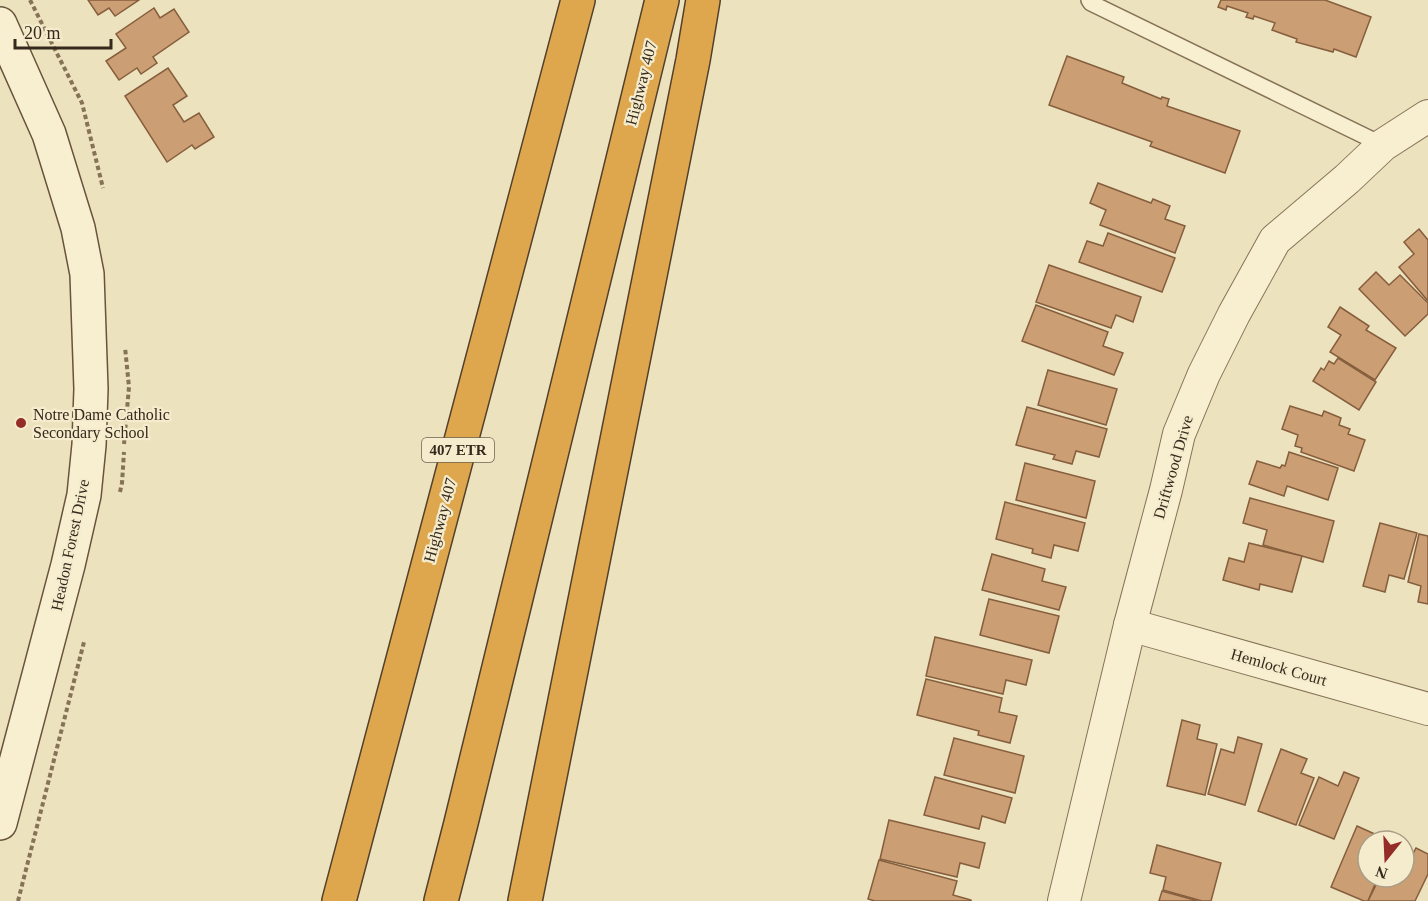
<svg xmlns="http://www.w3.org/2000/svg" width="1428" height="901" font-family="'Times New Roman',serif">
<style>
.building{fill:#cc9e74;stroke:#855e3d;stroke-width:1.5}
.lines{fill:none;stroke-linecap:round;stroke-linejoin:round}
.lane-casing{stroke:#867357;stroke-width:18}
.street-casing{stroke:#867357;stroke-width:34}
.secondary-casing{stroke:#67543b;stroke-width:36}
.highway-casing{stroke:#53402c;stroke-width:36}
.path{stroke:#867357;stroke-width:4;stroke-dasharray:4.5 3;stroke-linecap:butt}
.lane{stroke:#f8efd1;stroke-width:15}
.street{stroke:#f8efd1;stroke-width:32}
.secondary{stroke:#f8efd1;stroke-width:33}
.highway{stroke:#dea74e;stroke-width:33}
.poi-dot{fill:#942d27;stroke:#f5ecce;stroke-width:2}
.labels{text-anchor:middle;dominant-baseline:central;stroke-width:4.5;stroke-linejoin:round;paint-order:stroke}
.shield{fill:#f5ecce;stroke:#6f6451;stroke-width:1.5}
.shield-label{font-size:15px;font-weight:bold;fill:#35291c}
.street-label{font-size:16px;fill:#35291c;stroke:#f5ecce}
.poi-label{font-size:16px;fill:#35291c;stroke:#f5ecce;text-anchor:start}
</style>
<rect width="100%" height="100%" fill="#ede2be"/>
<g class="building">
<polygon points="88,0 139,0 115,16 109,8 98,15"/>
<polygon points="1221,0 1325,0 1371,17 1356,57 1334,49 1333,52 1296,42 1297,39 1272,30 1275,23 1254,16 1253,19 1246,17 1248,13 1227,6 1226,10 1218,7"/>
<polygon points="154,8 160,18 174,9 189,32 153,57 157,63 141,74 137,68 119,80 106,61 126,48 116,34"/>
<polygon points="1067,56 1124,77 1122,83 1161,99 1162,97 1169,99 1167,106 1240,131 1225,173 1150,146 1152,142 1049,105"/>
<polygon points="168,68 187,96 173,105 184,122 199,113 214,137 195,149 192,145 167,162 125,96"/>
<polygon points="1098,183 1151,203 1153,199 1170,206 1165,219 1185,226 1175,253 1100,225 1106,210 1090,203"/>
<polygon points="1419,229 1428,240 1428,301 1399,267 1414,254 1404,242"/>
<polygon points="1108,233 1175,258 1162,292 1079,262 1087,241 1103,246"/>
<polygon points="1049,265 1141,297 1133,322 1116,315 1111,328 1036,302"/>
<polygon points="1376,272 1389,285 1400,275 1428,303 1428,314 1405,336 1359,289"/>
<polygon points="1036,305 1108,332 1103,346 1123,353 1114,375 1022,341"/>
<polygon points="1340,307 1369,326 1366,330 1396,348 1375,380 1330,352 1341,335 1328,327"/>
<polygon points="1338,358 1376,382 1359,410 1313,381 1321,368 1324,370 1329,361 1334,364"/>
<polygon points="1048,370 1117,389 1106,425 1038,405"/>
<polygon points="1290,406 1322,416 1324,411 1341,418 1339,425 1350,429 1348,434 1365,440 1354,471 1301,452 1302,448 1295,446 1298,435 1282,429"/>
<polygon points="1027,407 1107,429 1099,457 1076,451 1072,464 1053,459 1055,455 1016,445"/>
<polygon points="1289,452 1338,468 1328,500 1287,486 1284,496 1249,484 1257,461 1280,468 1282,465 1285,466"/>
<polygon points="1025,463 1095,481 1086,518 1016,500"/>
<polygon points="1250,498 1334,521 1323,562 1263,545 1267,530 1243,523"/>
<polygon points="1005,502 1085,523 1078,551 1054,545 1051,558 1032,553 1033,549 996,539"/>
<polygon points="1380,523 1417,533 1404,579 1389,575 1385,592 1363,586"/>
<polygon points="1419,534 1428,536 1428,604 1418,602 1421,586 1408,582"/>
<polygon points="1249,543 1302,556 1292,592 1260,584 1259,590 1223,580 1229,558 1244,562"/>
<polygon points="992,554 1045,569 1042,581 1066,587 1059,610 982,590"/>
<polygon points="989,599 1059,616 1049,653 980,635"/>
<polygon points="935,637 1032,660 1026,685 1006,680 1003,694 926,676"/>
<polygon points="926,679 1002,698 999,712 1017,716 1010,743 978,735 979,731 917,715"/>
<polygon points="1182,720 1200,725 1197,739 1217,744 1205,795 1167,786"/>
<polygon points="1238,737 1262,744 1245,805 1208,794 1221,749 1234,753"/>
<polygon points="954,738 1024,756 1015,793 944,775"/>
<polygon points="1281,749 1307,759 1301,773 1314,778 1296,825 1258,811"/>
<polygon points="1344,772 1359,778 1334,839 1299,825 1319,777 1338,786"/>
<polygon points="935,777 1012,798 1005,823 982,816 979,829 924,815"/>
<polygon points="889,820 985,843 979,868 960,863 957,877 880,859"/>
<polygon points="1357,826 1379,836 1377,841 1368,841 1368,877 1378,877 1368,901 1364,901 1331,887"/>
<polygon points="1157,845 1221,863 1211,901 1202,901 1163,890 1166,877 1150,873"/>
<polygon points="1416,848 1428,854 1428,874 1415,901 1368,901 1380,877 1404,877 1404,858 1409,861"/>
<polygon points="879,860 957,881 953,895 971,900 971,901 875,901 868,899"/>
<polygon points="1162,891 1198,901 1159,901"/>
</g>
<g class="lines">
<g class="lane-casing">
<polyline id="lane" points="1089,0 1091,3 1383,145"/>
</g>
<g class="street-casing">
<g id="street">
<polyline points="1130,625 1428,709"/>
<polyline points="1064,901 1130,625 1166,490 1179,434 1204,374 1234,314 1275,240 1347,179 1383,145 1428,116"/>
</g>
</g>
<g class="secondary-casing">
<polyline id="secondary" points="0,24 49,134 78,228 87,274 91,389 89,445 84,495 68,565 0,823"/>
</g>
<g class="highway-casing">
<g id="highway">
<polyline points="339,901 578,0"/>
<polyline points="441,901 461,823 662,0"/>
<polyline points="525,901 693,60 703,0"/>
</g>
</g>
<g class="path">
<polyline points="30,0 82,103 103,188"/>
<polyline points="124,444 129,387 125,347"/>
<polyline points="120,492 122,483 124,452"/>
<polyline points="18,901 84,642"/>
</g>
<use href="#lane" class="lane"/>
<use href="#street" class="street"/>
<use href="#secondary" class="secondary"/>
<use href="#highway" class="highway"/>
</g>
<circle class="poi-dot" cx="21" cy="423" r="6"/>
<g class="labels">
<rect class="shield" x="422" y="438" width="72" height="24" rx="4.5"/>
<g class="shield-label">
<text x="458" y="450">407 ETR</text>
</g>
<g class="street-label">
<text transform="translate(641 83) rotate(-76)">Highway 407</text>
<text transform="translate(1173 467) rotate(-74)">Driftwood Drive</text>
<text transform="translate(440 520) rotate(-75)">Highway 407</text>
<text transform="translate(70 545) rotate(-78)">Headon Forest Drive</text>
<text transform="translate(1279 667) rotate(16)">Hemlock Court</text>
</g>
<g class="poi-label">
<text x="33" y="414">Notre Dame Catholic<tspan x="33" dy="18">Secondary School</tspan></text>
</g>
</g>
<g transform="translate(1386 859) rotate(198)"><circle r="28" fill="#f5ecce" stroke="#a89e87" stroke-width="1.5"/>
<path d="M0-4.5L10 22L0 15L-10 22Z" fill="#942d27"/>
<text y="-9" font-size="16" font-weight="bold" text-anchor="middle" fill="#35291c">N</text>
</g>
<path d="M15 39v9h96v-9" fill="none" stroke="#35291c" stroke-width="3"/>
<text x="24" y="39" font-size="18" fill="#35291c" stroke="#f5ecce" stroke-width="4.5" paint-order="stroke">20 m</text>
</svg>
